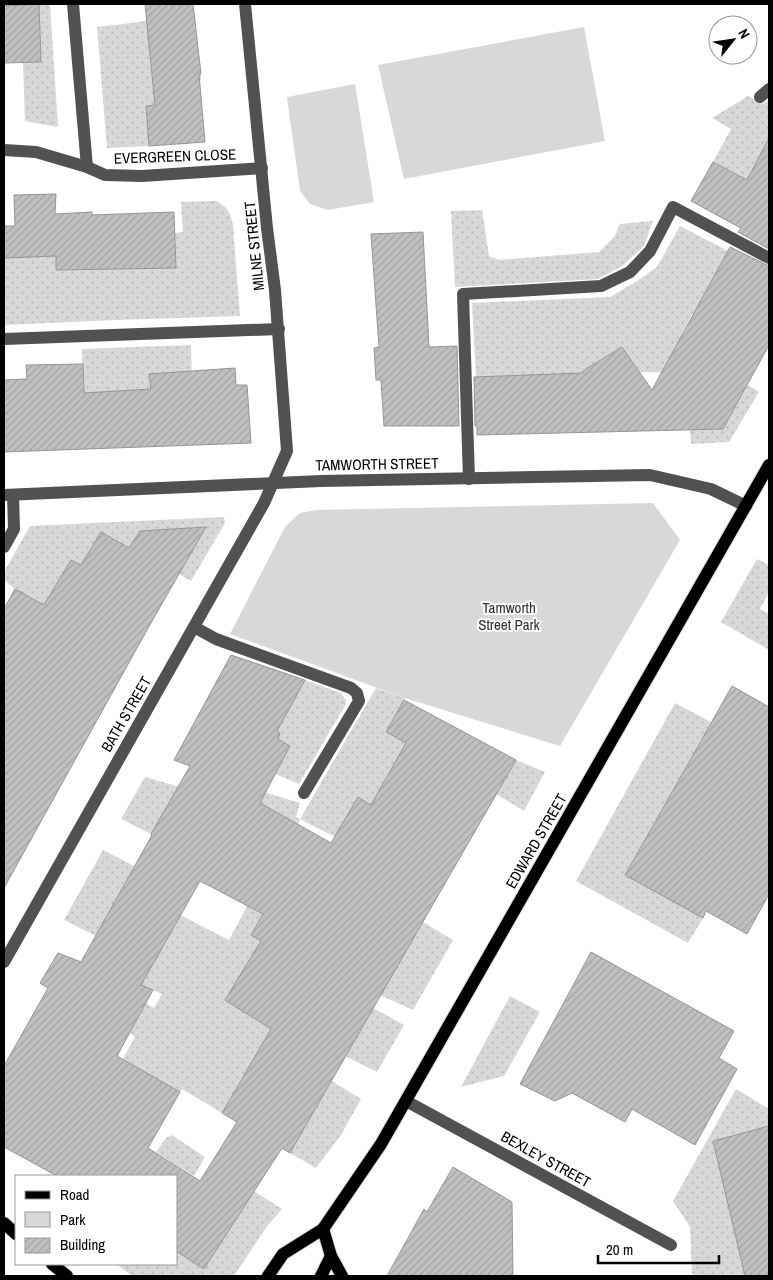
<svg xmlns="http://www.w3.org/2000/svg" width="773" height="1280" font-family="'Archivo Narrow',sans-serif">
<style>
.grass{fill:url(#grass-dots)}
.park{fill:#d8d8d8}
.building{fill:url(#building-hatch);stroke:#959595;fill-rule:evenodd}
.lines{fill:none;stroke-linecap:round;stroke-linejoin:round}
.major-casing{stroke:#dbdbdb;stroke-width:14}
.minor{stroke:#515151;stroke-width:12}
.major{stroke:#000;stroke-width:12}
.labels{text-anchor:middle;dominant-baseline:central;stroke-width:4;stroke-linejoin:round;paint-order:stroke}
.street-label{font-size:15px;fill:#000;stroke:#fff}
.park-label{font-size:15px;fill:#2f2f2f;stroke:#fff}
</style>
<defs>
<pattern id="grass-dots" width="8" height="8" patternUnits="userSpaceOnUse" patternTransform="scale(1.25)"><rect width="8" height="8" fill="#d8d8d8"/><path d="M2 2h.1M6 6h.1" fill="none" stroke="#b8b8b8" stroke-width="1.8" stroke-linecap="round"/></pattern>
<pattern id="building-hatch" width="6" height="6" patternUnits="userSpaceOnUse" patternTransform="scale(1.25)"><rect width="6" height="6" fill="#c0c0c0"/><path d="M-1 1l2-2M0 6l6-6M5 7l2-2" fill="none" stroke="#a3a3a3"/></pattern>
</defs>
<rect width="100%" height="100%" fill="#fff"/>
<g class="grass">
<polygon points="4,4 50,4 58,127 25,121 23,63 41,62 39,4 4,6"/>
<polygon points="147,21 152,79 201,74 201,80 161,83 163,104 146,106 149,146 107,148 97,27"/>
<polygon points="748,96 763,104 769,100 769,138 737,204 769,222 761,239 714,214 735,173 713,162 731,129 712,118"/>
<path d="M216 201C228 207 230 212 233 225L240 316 116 320 4 325V258L56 256V270H92V243L132 241 133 269 176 268 175 233 183 232 181 202Z"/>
<polygon points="482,210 489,256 499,260 599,252 614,237 620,224 653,221 644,246 622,266 598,279 455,287 451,211"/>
<polygon points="680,226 728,251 717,271 738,282 714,325 692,314 681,335 702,349 690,373 640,372 622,347 607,356 616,372 476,377 472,303 610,297 637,281 657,267"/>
<polygon points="191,345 192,388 181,388 180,372 150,374 151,389 137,390 137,394 84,396 82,349"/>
<polygon points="748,385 759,392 729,442 691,444 690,430 723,429"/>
<polygon points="224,517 225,523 191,581 179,574 205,527 140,531 129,548 101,532 94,544 109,580 71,560 57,584 92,729 89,735 40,708 33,719 4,702 4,679 14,661 4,655 4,609 6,606 33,621 43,604 15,589 4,580 4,572 30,526"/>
<polygon points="757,559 769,565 769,592 760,609 769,614 769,650 721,622"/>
<polygon points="305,680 341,693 346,700 346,704 299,784 270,772 290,746 278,739 280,733 266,725 300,688"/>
<polygon points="376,688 405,698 386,732 442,764 393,766 382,785 393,791 406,824 358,798 335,837 300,819 267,907 251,934 317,977 404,1025 377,1072 345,1056 366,1021 311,989 225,1000 283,1037 258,1085 243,1076 222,1113 182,1089 180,1092 153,1077 99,1102 135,1037 130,1033 146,1003 154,1008 162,994 135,983 180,915 229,940 247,906 198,815 170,800 151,834 121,819 145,777 187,789 261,791 300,803 296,817 300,819"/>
<polygon points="675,703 711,722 625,874 703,918 688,943 576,881"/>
<polygon points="516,760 545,772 524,811 496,794"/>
<polygon points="103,850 134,866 96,936 64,920"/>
<polygon points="423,922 453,940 413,1010 380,995"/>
<polygon points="510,996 540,1012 504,1076 461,1087"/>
<polygon points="332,1081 361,1099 341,1135 316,1168 290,1153"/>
<polygon points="736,1089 769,1109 769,1126 730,1136 757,1182 725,1192 745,1276 694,1276 692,1273 690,1227 673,1201"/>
<polygon points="172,1135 205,1157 194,1176 156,1152 166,1138"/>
<polygon points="254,1191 282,1209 265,1229 234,1276 132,1276 116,1264 176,1264 176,1251 204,1269"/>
</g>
<g class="park">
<polygon points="584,27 605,141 404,179 378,65"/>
<polygon points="355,84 374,202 328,210 310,204 300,191 287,97"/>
<polygon points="653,503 680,540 560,746 405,698 230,634 285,527 300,513 316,510"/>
</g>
<g class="building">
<polygon points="39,4 41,62 4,63 4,6"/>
<polygon points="145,4 193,4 201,74 199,74 205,142 149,146 146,106 155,105"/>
<polygon points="769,138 769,249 738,232 741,228 691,201 713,162 747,180"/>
<polygon points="56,194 55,214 92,212 92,215 174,212 176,268 56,270 56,256 4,258 4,226 15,226 14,195"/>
<polygon points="423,232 429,347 457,346 459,426 384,426 381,380 376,380 374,348 379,347 371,234"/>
<polygon points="730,247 769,266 769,345 723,429 477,435 477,426 475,426 474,377 583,373 583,371 622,347 652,390"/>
<polygon points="83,364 84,393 151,389 149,374 235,368 236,385 247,385 251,443 4,452 4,380 27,379 26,365"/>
<polygon points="206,527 152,621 4,888 4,609 15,589 44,605 71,560 81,565 101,532 129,548 140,531"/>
<path d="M231 655 305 680 277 731 280 733 278 739 290 746 260 803 331 843 358 797 371 805 406 743 386 732 404 700 516 760 290 1153 282 1148 204 1269 176 1251V1176H57L4 1147V1066L48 988 40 983 58 953 81 962 152 835 151 834 190 766 174 760ZM200 881 263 914 251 935 261 941 225 1000 271 1029 222 1113 237 1122 200 1181 148 1148 180 1092 117 1056 153 990 141 985Z"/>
<polygon points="732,686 769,707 769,894 747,934 706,911 703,918 625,875"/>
<polygon points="591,952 734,1031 719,1058 737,1069 695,1145 632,1109 625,1122 572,1093 555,1101 520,1084"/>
<polygon points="769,1126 769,1276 745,1276 713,1141"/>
<polygon points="453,1167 512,1202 513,1276 387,1276 424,1209 427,1212"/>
</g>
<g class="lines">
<g class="major-casing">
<g id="major">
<polyline points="4,1223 16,1234"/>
<polyline points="323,1229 331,1256 342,1276"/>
<polyline points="52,1264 67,1276"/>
<polyline points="268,1276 283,1254 323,1229 381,1144 769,465"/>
<polyline points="321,1276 331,1256"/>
</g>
</g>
<g class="minor">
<polyline points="73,4 87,167"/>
<polyline points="760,97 769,89"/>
<polyline points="4,150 36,152 87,167 105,175 142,176 262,168"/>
<polyline points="4,339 279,329"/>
<polyline points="469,479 463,294 601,286 630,272 650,251 673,207 769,258"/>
<polyline points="4,495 321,481 650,475 711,489 746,506"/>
<polyline points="4,547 14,529 13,495"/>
<polyline points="194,627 216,639 351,688 357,693 359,701 304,793"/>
<polyline points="4,962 264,503 287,451 275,290 267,228 245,4"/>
<polyline points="406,1101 671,1245"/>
</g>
<use href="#major" class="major"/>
</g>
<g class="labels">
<g class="street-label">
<text transform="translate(175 156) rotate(-2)">EVERGREEN CLOSE</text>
<text transform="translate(254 246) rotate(-96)">MILNE STREET</text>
<text transform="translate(377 464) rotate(-1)">TAMWORTH STREET</text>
<text transform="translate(126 714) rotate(-60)">BATH STREET</text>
<text transform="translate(536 841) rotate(-60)">EDWARD STREET</text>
<text transform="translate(546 1159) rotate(29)">BEXLEY STREET</text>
</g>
<g class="park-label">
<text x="509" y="607">Tamworth<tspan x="509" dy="17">Street Park</tspan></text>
</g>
</g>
<rect width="773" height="1280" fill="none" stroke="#000000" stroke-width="10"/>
<rect x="15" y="1175" width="162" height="90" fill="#ffffff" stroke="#999999"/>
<rect x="25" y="1191" width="25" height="8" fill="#000000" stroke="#999999"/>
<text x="60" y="1200" font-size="15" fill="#000000">Road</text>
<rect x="25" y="1212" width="25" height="15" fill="#d8d8d8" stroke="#999999"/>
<text x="60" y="1225" font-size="15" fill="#000000">Park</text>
<rect x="25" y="1238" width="25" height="15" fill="url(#building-hatch)" stroke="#999999"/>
<text x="60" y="1250" font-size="15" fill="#000000">Building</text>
<g transform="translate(733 40) rotate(60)"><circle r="24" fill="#ffffff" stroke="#999999"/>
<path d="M0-4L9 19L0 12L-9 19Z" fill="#000000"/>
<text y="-8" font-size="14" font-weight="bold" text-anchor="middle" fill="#000000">N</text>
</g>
<path d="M598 1255v8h121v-8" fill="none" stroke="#000000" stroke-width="2.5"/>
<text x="606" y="1255" font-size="15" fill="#000000" stroke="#ffffff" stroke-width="4" paint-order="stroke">20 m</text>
</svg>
